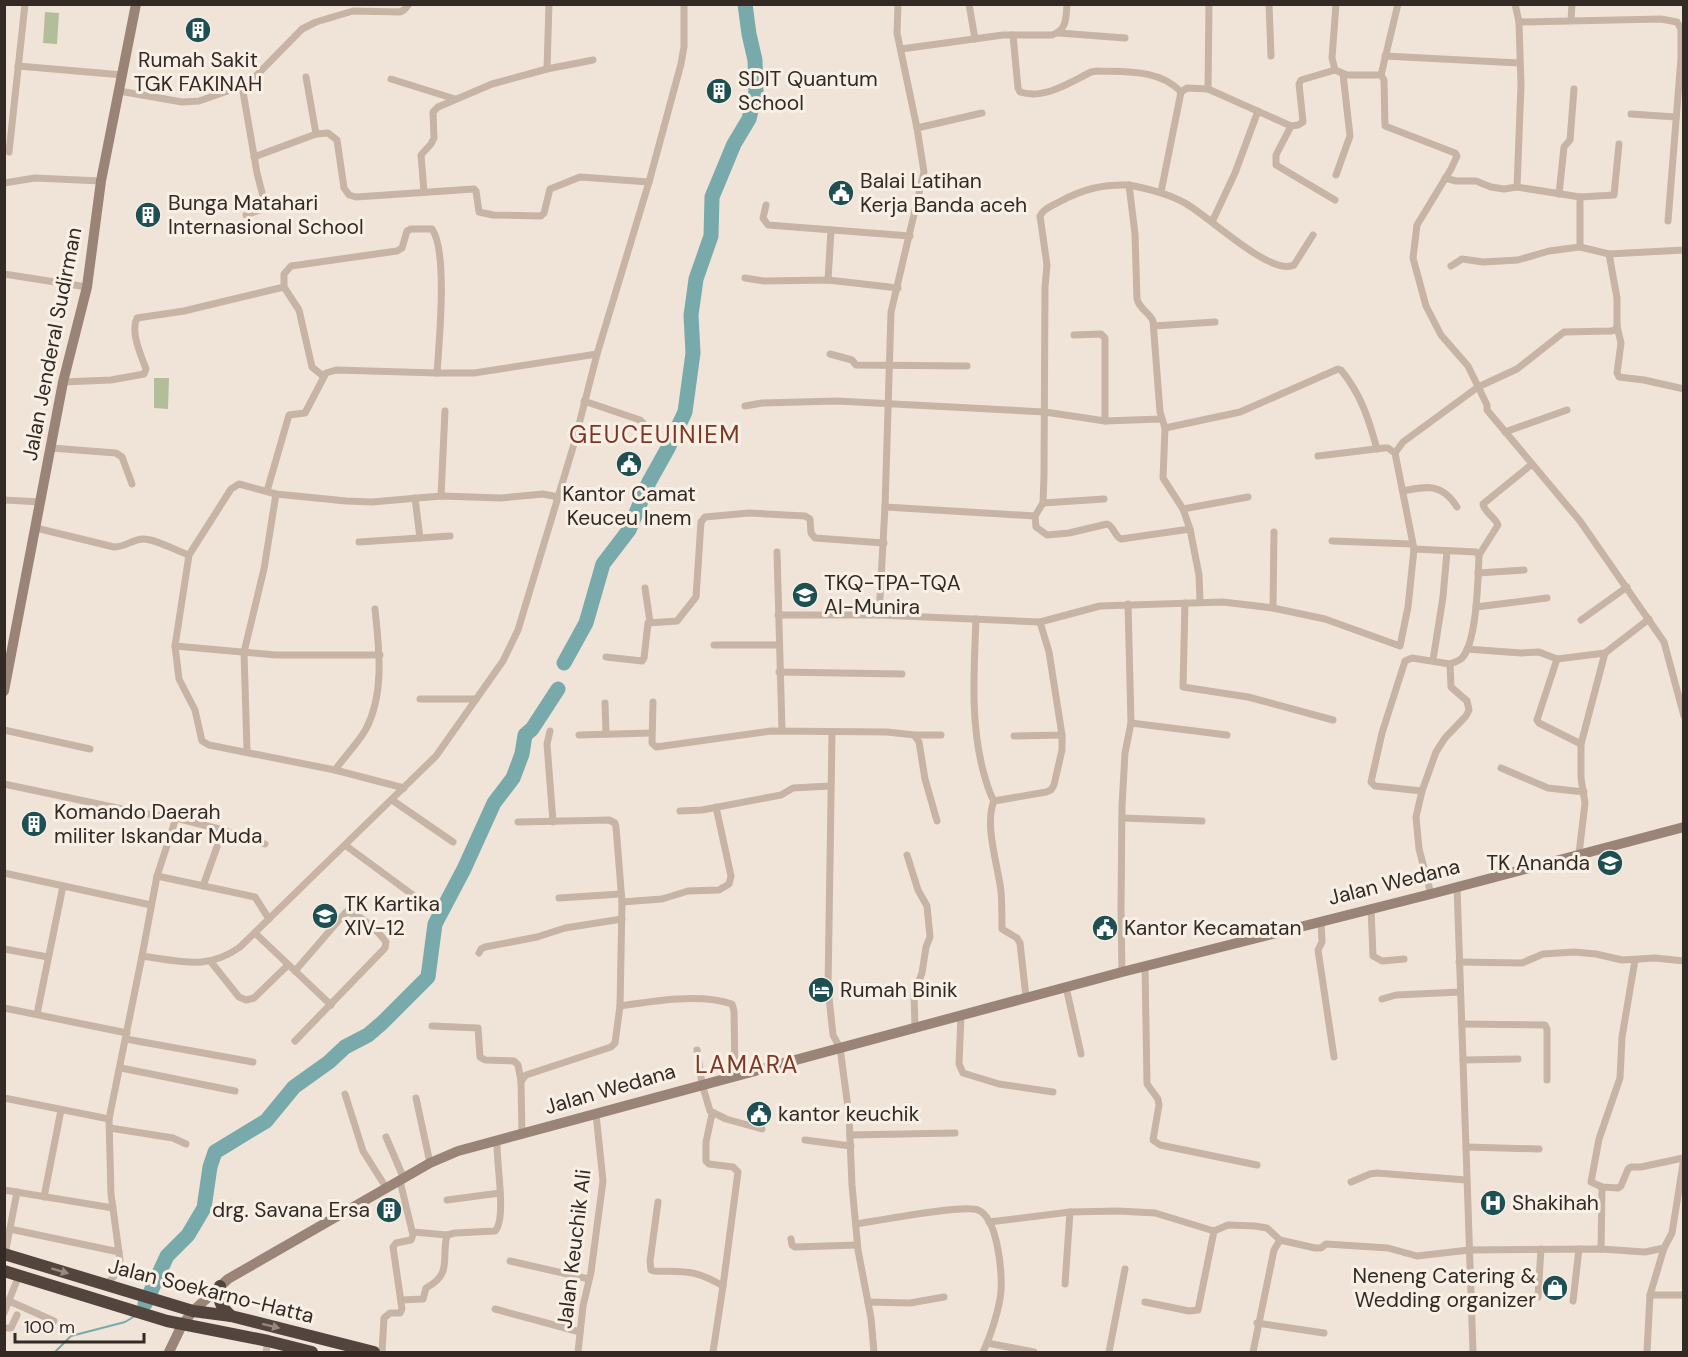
<svg xmlns="http://www.w3.org/2000/svg" width="1688" height="1357" font-family="'DM Sans',sans-serif">
<style>
.green{fill:#b2be9a}
.lines{fill:none;stroke-linecap:round;stroke-linejoin:round}
.stream{stroke:#79aaab;stroke-width:2}
.river{stroke:#79aaab;stroke-width:15}
.street{stroke:#c7b4a5;stroke-width:7}
.secondary{stroke:#9a8377;stroke-width:10}
.highway{stroke:#54443e;stroke-width:12}
.oneway{fill:#968881}
.labels{text-anchor:middle;dominant-baseline:central;stroke-width:6;stroke-linejoin:round;paint-order:stroke}
.poi-label{font-size:21px;fill:#332a26;stroke:#f8efe5;text-anchor:start}
.street-label{font-size:21px;fill:#332a26;stroke:#f8efe5}
.quarter-label{font-size:24px;letter-spacing:1.5px;fill:#7e3723;stroke:#f8efe5}
</style>
<rect width="100%" height="100%" fill="#f0e4d9"/>
<g class="green">
<polygon points="45,12 59,13 57,44 43,43"/>
<polygon points="154,378 169,378 168,409 154,408"/>
</g>
<g class="lines">
<g class="stream">
<polyline points="140,1309 145,1304"/>
<polyline points="55,1352 71,1336 125,1322 135,1316"/>
</g>
<g class="river">
<polyline points="564,663 586,623 603,564 629,530 649,482 668,448 685,412 693,353 691,315 694,294 696,279 711,236 712,197 734,144 749,119 756,91 755,60 749,34 745,4"/>
<polyline points="145,1304 167,1256 188,1235 204,1208 210,1167 215,1152 266,1121 294,1087 329,1062 345,1047 368,1035 382,1023 428,977 435,924 464,869 494,803 513,778 522,754 525,735 532,729 558,689"/>
</g>
<g class="street">
<polyline points="969,4 975,39"/>
<polyline points="1269,4 1271,56"/>
<polyline points="1336,4 1332,58 1335,70 1347,75 1381,75 1398,4"/>
<polyline points="1515,4 1519,22 1521,85 1517,187"/>
<polyline points="1571,20 1572,4"/>
<polyline points="1519,22 1661,19 1677,22 1681,29 1681,58 1668,221"/>
<polyline points="1059,33 1125,38"/>
<path d="M1013 35 1018 88 1020 92C1044 100 1071 82 1091 72L1097 71C1126 72 1160 69 1181 92"/>
<path d="M901 49 1003 35H1052C1067 30 1066 18 1067 4"/>
<polyline points="1385,56 1519,63"/>
<polyline points="18,66 123,75"/>
<polyline points="547,69 593,60"/>
<polyline points="1381,75 1384,80 1385,126 1455,153 1457,156 1451,169 1417,225 1413,258 1426,306 1441,335 1468,366 1487,405 1487,410 1580,521 1664,642 1684,716"/>
<polyline points="306,77 316,134"/>
<polyline points="391,79 455,99"/>
<polyline points="242,86 257,173 265,204 262,209 246,215"/>
<polyline points="1208,89 1209,4"/>
<polyline points="119,91 182,102 199,101 242,86 254,78 302,29 316,22 353,11 400,12 404,10 409,4"/>
<polyline points="1631,114 1676,117"/>
<polyline points="1291,126 1298,125 1303,122 1299,84 1301,80 1335,70"/>
<polyline points="917,128 982,113"/>
<polyline points="9,152 25,4"/>
<polyline points="254,157 316,134 328,133 337,140 344,188 349,195 356,197 474,189 476,191 479,212 493,215 541,216 544,213 550,189 580,177 649,182"/>
<polyline points="1336,175 1350,136 1343,74"/>
<polyline points="1445,178 1456,181 1476,181 1491,187 1504,189 1517,187 1580,197 1580,247"/>
<polyline points="4,183 35,178 101,181"/>
<polyline points="424,192 421,155 431,144 434,138 433,112 438,107 492,84 547,69 549,4"/>
<polyline points="1161,192 1181,92 1187,88 1208,89 1291,126 1276,155 1276,165 1335,200"/>
<polyline points="1559,194 1564,147 1570,140 1574,89"/>
<polyline points="1580,197 1614,195 1619,144"/>
<polyline points="766,205 763,218 768,225 910,236"/>
<polyline points="1212,222 1235,173 1258,111"/>
<polyline points="1609,254 1617,298 1617,326 1621,343 1617,373 1619,377 1644,380 1684,389"/>
<polyline points="1451,266 1462,259 1483,262 1518,260 1549,251 1572,248 1580,247 1609,254 1684,250"/>
<polyline points="4,274 87,287"/>
<polyline points="745,278 764,281 828,280 898,288"/>
<polyline points="828,280 831,230"/>
<polyline points="284,287 299,310 312,367 323,376"/>
<polyline points="1154,326 1215,322"/>
<polyline points="1074,335 1101,334 1105,338 1105,421"/>
<polyline points="830,354 852,360 856,365 967,366"/>
<path d="M63 382 111 380 144 374 146 369C141 355 130 332 137 318L184 311 284 287V274L291 266 397 251 402 248 407 231 411 229H432C448 251 439 343 437 373H474L597 354"/>
<polyline points="584,401 640,420 643,423"/>
<polyline points="745,406 762,403 837,401 1045,412 1105,421 1161,419"/>
<path d="M1165 428 1240 412 1338 369 1341 370C1361 394 1369 420 1377 449"/>
<polyline points="1505,432 1567,410"/>
<polyline points="51,448 116,453 122,457 132,484"/>
<polyline points="1395,453 1403,442 1478,387 1517,369 1564,332 1611,331 1615,330 1617,326"/>
<polyline points="267,491 289,415 305,413 326,373 336,370 437,373"/>
<path d="M1403 491C1427 486 1442 483 1457 507"/>
<polyline points="441,496 445,411"/>
<polyline points="415,498 420,538"/>
<polyline points="4,500 41,502"/>
<polyline points="1043,503 1104,499"/>
<path d="M885 507 1035 516 1043 503 1044 476 1045 287 1047 265 1040 216C1044 208 1052 206 1059 202 1083 189 1103 184 1129 185"/>
<polyline points="1183,509 1248,497"/>
<path d="M1035 516 1036 527 1047 535 1069 533 1107 524C1114 526 1114 536 1121 539L1190 529"/>
<path d="M36 528 114 547C125 547 132 540 142 539 154 538 177 551 189 555"/>
<polyline points="1332,541 1412,544"/>
<polyline points="359,542 450,536"/>
<path d="M1414 549 1476 552 1479 556C1478 578 1477 642 1462 658 1459 661 1455 662 1450 664L1451 687 1467 701 1469 710 1466 716 1445 738 1436 752 1422 791 1416 817 1419 849 1431 894"/>
<polyline points="777,552 782,730"/>
<path d="M1479 555 1498 525C1495 517 1484 512 1483 504L1532 464"/>
<polyline points="1478,573 1524,570"/>
<polyline points="645,588 650,622"/>
<path d="M1200 601 1199 575 1190 529 1183 509 1163 478 1165 428 1160 412 1153 321C1149 312 1140 310 1137 299L1135 234 1129 185C1148 189 1166 193 1183 202 1206 213 1270 277 1294 265L1313 235"/>
<polyline points="1185,603 1183,687 1248,697 1333,720"/>
<polyline points="1476,607 1547,598"/>
<polyline points="1273,608 1274,532"/>
<polyline points="778,615 879,615 1040,622 1100,606 1223,602 1273,608 1325,619 1400,646 1408,607 1414,549 1395,453 1388,448 1384,448 1318,456"/>
<polyline points="879,615 885,507 891,312 924,172 917,128 897,33 898,4"/>
<path d="M976 619C974 671 970 724 984 774 987 784 989 793 994 801"/>
<polyline points="1581,620 1627,587"/>
<polyline points="714,645 779,645"/>
<polyline points="175,646 275,655 380,655"/>
<polyline points="1467,649 1521,653 1539,652 1557,659"/>
<polyline points="606,657 642,661 644,658 648,623 677,621 696,597 701,522 705,517 749,513 805,516 810,519 811,533 815,538 884,543"/>
<polyline points="1433,660 1443,597 1447,551"/>
<polyline points="779,672 902,674"/>
<polyline points="420,699 476,699"/>
<polyline points="653,702 652,743 656,747 771,731 887,732 914,735 919,742 925,779 937,821"/>
<polyline points="605,703 606,734"/>
<polyline points="1131,723 1227,735"/>
<polyline points="4,730 90,749"/>
<polyline points="550,731 547,744 553,822"/>
<polyline points="832,733 828,988 833,1035 840,1048 849,1115 852,1185 858,1250 871,1318 874,1352"/>
<polyline points="579,735 651,733"/>
<polyline points="914,735 941,735"/>
<polyline points="1014,736 1062,735"/>
<polyline points="1581,744 1539,723 1537,720 1557,659 1605,653 1649,619"/>
<polyline points="247,751 244,652 264,569 276,494"/>
<polyline points="1501,768 1548,788 1584,792"/>
<path d="M335 770C345 756 358 743 366 729 385 692 379 648 375 609"/>
<polyline points="4,784 141,813 176,818 157,876 142,956"/>
<polyline points="404,788 335,770 209,745 202,741 195,710 179,679 175,646 189,555 231,489 239,484 276,494 346,501 372,502 441,496 501,498 543,494 558,497"/>
<polyline points="1422,791 1375,786 1371,782 1382,733 1405,661 1412,658 1450,664"/>
<polyline points="392,800 453,842"/>
<polyline points="680,811 702,810 781,795 793,788 830,786"/>
<polyline points="176,818 223,830 265,844"/>
<polyline points="1122,818 1202,821"/>
<polyline points="518,822 609,820 615,823 616,827 622,902 620,1006 615,1043 611,1047 526,1075 521,1081 522,1135"/>
<polyline points="345,845 421,901"/>
<polyline points="1579,854 1585,803 1581,778 1581,744 1605,653"/>
<polyline points="907,855 918,890 927,906 930,937 926,947 922,973 914,994 915,1027"/>
<polyline points="4,873 151,905"/>
<polyline points="157,876 255,897 269,919"/>
<polyline points="203,886 223,830"/>
<polyline points="1457,886 1473,1352"/>
<polyline points="559,898 621,894"/>
<polyline points="622,902 662,899 688,891 719,890 729,884 731,876 716,807"/>
<polyline points="1371,908 1373,956 1382,961 1404,959"/>
<polyline points="1321,921 1322,942 1318,950 1334,1057"/>
<polyline points="255,933 331,1005"/>
<polyline points="4,949 48,957"/>
<polyline points="479,953 481,949 485,947 537,937 565,928 622,919"/>
<polyline points="1635,960 1622,1037 1620,1078 1599,1139 1591,1182 1602,1187 1618,1188 1621,1186 1628,1169 1631,1167 1641,1167 1683,1158"/>
<polyline points="211,962 239,997 246,1000 254,998 288,965"/>
<polyline points="1459,962 1522,963 1543,954 1574,952 1596,954 1622,960 1655,958 1684,961"/>
<polyline points="1145,966 1147,1084 1158,1099 1159,1105 1153,1140 1160,1145 1257,1165"/>
<path d="M295 971 346 912C359 913 378 931 386 942L385 948 295 1041"/>
<polyline points="1122,972 1121,907 1122,806 1125,753 1131,723 1128,604"/>
<polyline points="1066,987 1081,1054"/>
<path d="M1026 997 1020 943 1017 938 1002 929C1002 916 1002 903 1001 891 998 866 984 824 994 801L1046 792 1051 790 1054 785 1062 750V735L1049 652 1040 622"/>
<polyline points="1382,999 1396,995 1460,992"/>
<path d="M620 1006C652 1001 700 993 732 1004L734 1011 735 1075"/>
<polyline points="4,1008 127,1033"/>
<polyline points="37,1014 63,886"/>
<polyline points="961,1015 959,1064 963,1073 999,1084 1053,1092"/>
<polyline points="1462,1024 1545,1025 1547,1029 1547,1080"/>
<polyline points="432,1026 478,1028 480,1057 485,1060 514,1061 518,1065 521,1081"/>
<polyline points="126,1039 253,1062"/>
<polyline points="697,1050 702,1084 710,1111 726,1119 762,1129"/>
<polyline points="1463,1060 1518,1059"/>
<polyline points="121,1068 235,1091"/>
<polyline points="345,1094 363,1151 387,1189"/>
<polyline points="4,1098 109,1119"/>
<polyline points="416,1098 430,1163"/>
<polyline points="712,1114 706,1142 706,1161 709,1164 733,1167 738,1172 723,1286"/>
<polyline points="110,1128 173,1138 186,1144"/>
<polyline points="850,1135 955,1133"/>
<polyline points="386,1137 404,1179"/>
<polyline points="805,1140 851,1146"/>
<polyline points="1466,1147 1539,1149"/>
<polyline points="1351,1182 1370,1174 1377,1173 1466,1180"/>
<polyline points="4,1190 113,1208"/>
<polyline points="44,1197 61,1110"/>
<polyline points="447,1200 500,1193"/>
<path d="M658 1202 650 1261 651 1270 654 1271C686 1272 694 1269 723 1286L713 1352"/>
<polyline points="989,1222 1070,1212 1118,1211 1155,1213 1214,1231 1228,1225 1255,1226 1267,1228 1280,1240 1315,1248 1321,1248 1326,1244 1388,1248 1417,1256 1469,1250 1601,1249 1645,1252 1664,1248 1672,1233 1684,1158"/>
<path d="M856 1224C875 1221 965 1204 978 1210 998 1218 1002 1272 1001 1291 1000 1307 990 1338 983 1352"/>
<polyline points="10,1229 119,1252"/>
<polyline points="413,1232 447,1235"/>
<polyline points="791,1239 792,1245 795,1247 857,1245"/>
<polyline points="1601,1249 1602,1187"/>
<polyline points="5,1254 17,1192"/>
<polyline points="510,1261 589,1279"/>
<polyline points="1065,1284 1070,1212"/>
<path d="M106 1285 115 1275 120 1260 111 1194 109 1119 142 956C179 961 207 971 240 947L436 756 503 661 518 630 574 444 597 354 649 182 681 64 684 47V4"/>
<polyline points="1650,1295 1684,1295"/>
<polyline points="1538,1297 1541,1249"/>
<path d="M401 1300 423 1299 426 1288C453 1274 441 1258 447 1235L455 1233 495 1231C507 1219 496 1161 497 1142"/>
<polyline points="9,1301 54,1321"/>
<polyline points="1573,1301 1579,1249"/>
<polyline points="868,1302 910,1303 944,1297"/>
<polyline points="1145,1302 1189,1311 1198,1310 1214,1231"/>
<polyline points="495,1309 580,1332"/>
<polyline points="4,1313 19,1275"/>
<polyline points="1257,1323 1324,1333"/>
<polyline points="4,1328 11,1328 17,1315"/>
<polyline points="987,1343 1034,1352"/>
<polyline points="266,1352 268,1341"/>
<polyline points="382,1352 384,1318 390,1313 400,1313 402,1309 393,1247 396,1243 411,1240 413,1235 400,1181"/>
<polyline points="578,1352 583,1306 591,1272 603,1181 596,1114"/>
<polyline points="1109,1352 1125,1269"/>
<polyline points="1253,1352 1274,1250 1280,1240"/>
<polyline points="1647,1352 1650,1295 1664,1248"/>
</g>
<g class="secondary">
<polyline points="4,691 63,382 87,287 101,181 136,4"/>
<polyline points="169,1352 182,1325 193,1311 228,1279 430,1163 458,1151 1122,972 1431,894 1684,827"/>
</g>
<g class="highway">
<polyline points="4,1254 193,1311 231,1316 374,1352"/>
<polyline points="4,1271 167,1321 268,1341 312,1352"/>
<path d="M220 1286C217 1300 221 1307 231 1316"/>
</g>
</g>
<defs><path id="oneway-solid" d="M-6-.8H1V-3.2L6.5 0L1 3.2V.8H-6Z" transform="scale(1.5)"/></defs>
<g class="oneway">
<use href="#oneway-solid" transform="translate(60 1271) rotate(17)"/>
<use href="#oneway-solid" transform="translate(271 1326) rotate(14)"/>
</g>
<defs>
<g id="building-disc" transform="scale(1.35)"><circle r="9.5" fill="#1e5053" stroke="#f8efe5"/><path d="M-4-6H4V6H1V3H-1V6H-4ZM-2.5-4.3h1.7v1.8h-1.7ZM.8-4.3h1.7v1.8H.8ZM-2.5-1h1.7V.8h-1.7ZM.8-1h1.7V.8H.8Z" fill="#fff"/></g>
<g id="civic-disc" transform="scale(1.35)"><circle r="9.5" fill="#1e5053" stroke="#f8efe5"/><path d="M-.6-6.5H3V-4.5H.6V-3L4-1V1h2V6H-6V1h2V-1L-.6-3ZM-1.2 2.5V6h2.4V2.5Z" fill="#fff"/></g>
<g id="school-disc" transform="scale(1.35)"><circle r="9.5" fill="#1e5053" stroke="#f8efe5"/><path d="M0-5L7-2L0 1L-7-2ZM-4 1L0 2.5L4 1V4Q0 6-4 4Z" fill="#fff"/></g>
<g id="hotel-disc" transform="scale(1.35)"><circle r="9.5" fill="#1e5053" stroke="#f8efe5"/><path d="M-6-4.5h1.5V1H6V5H4.5V3h-9V5H-6ZM-4 0a1.8 1.8 0 1 1 3.6 0ZM.5 0V-2.5h3Q6-2.5 6 0Z" fill="#fff"/></g>
<g id="hospital-disc" transform="scale(1.35)"><circle r="9.5" fill="#1e5053" stroke="#f8efe5"/><path d="M-5-5h3v3.5h4V-5h3V5h-3V1.5h-4V5h-3Z" fill="#fff"/></g>
<g id="shop-disc" transform="scale(1.35)"><circle r="9.5" fill="#1e5053" stroke="#f8efe5"/><path d="M-5-2.5h2.3a2.7 3.5 0 0 1 5.4 0H5L5.5 6h-11ZM-1.5-2.5h3a1.5 2.3 0 0 0-3 0Z" fill="#fff"/></g>
</defs>
<g fill-rule="evenodd">
<use href="#building-disc" x="198" y="30"/>
<use href="#building-disc" x="719" y="91"/>
<use href="#civic-disc" x="841" y="193"/>
<use href="#building-disc" x="148" y="215"/>
<use href="#civic-disc" x="629" y="464"/>
<use href="#school-disc" x="805" y="595"/>
<use href="#building-disc" x="34" y="824"/>
<use href="#school-disc" x="1610" y="863"/>
<use href="#school-disc" x="325" y="916"/>
<use href="#civic-disc" x="1105" y="928"/>
<use href="#hotel-disc" x="821" y="990"/>
<use href="#civic-disc" x="759" y="1114"/>
<use href="#hospital-disc" x="1493" y="1203"/>
<use href="#building-disc" x="389" y="1210"/>
<use href="#shop-disc" x="1555" y="1288"/>
</g>
<g class="labels">
<g class="poi-label">
<text x="198" y="60" text-anchor="middle">Rumah Sakit<tspan x="198" dy="24">TGK FAKINAH</tspan></text>
<text x="738" y="79">SDIT Quantum<tspan x="738" dy="24">School</tspan></text>
<text x="860" y="181">Balai Latihan<tspan x="860" dy="24">Kerja Banda aceh</tspan></text>
<text x="168" y="203">Bunga Matahari<tspan x="168" dy="24">Internasional School</tspan></text>
<text x="629" y="494" text-anchor="middle">Kantor Camat<tspan x="629" dy="24">Keuceu Inem</tspan></text>
<text x="824" y="583">TKQ-TPA-TQA<tspan x="824" dy="24">Al-Munira</tspan></text>
<text x="54" y="812">Komando Daerah<tspan x="54" dy="24">militer Iskandar Muda</tspan></text>
<text x="1590" y="863" text-anchor="end">TK Ananda</text>
<text x="344" y="904">TK Kartika<tspan x="344" dy="24">XIV-12</tspan></text>
<text x="1124" y="928">Kantor Kecamatan</text>
<text x="840" y="990">Rumah Binik</text>
<text x="778" y="1114">kantor keuchik</text>
<text x="1512" y="1203">Shakihah</text>
<text x="370" y="1210" text-anchor="end">drg. Savana Ersa</text>
<text x="1536" y="1276" text-anchor="end">Neneng Catering &amp;<tspan x="1536" dy="24">Wedding organizer</tspan></text>
</g>
<g class="street-label">
<text transform="translate(52 344) rotate(-79)">Jalan Jenderal Sudirman</text>
<text transform="translate(1394 882) rotate(-14)">Jalan Wedana</text>
<text transform="translate(610 1089) rotate(-16)">Jalan Wedana</text>
<text transform="translate(574 1249) rotate(-83)">Jalan Keuchik Ali</text>
<text transform="translate(211 1291) rotate(14)">Jalan Soekarno-Hatta</text>
</g>
<g class="quarter-label">
<text x="655" y="434">GEUCEUINIEM</text>
<text x="747" y="1064">LAMARA</text>
</g>
</g>
<rect width="1688" height="1357" fill="none" stroke="#332a26" stroke-width="12"/>
<path d="M15 1333v9h129v-9" fill="none" stroke="#332a26" stroke-width="3"/>
<text x="24" y="1333" font-size="18" fill="#332a26" stroke="#f8efe5" stroke-width="4.5" paint-order="stroke">100 m</text>
</svg>
